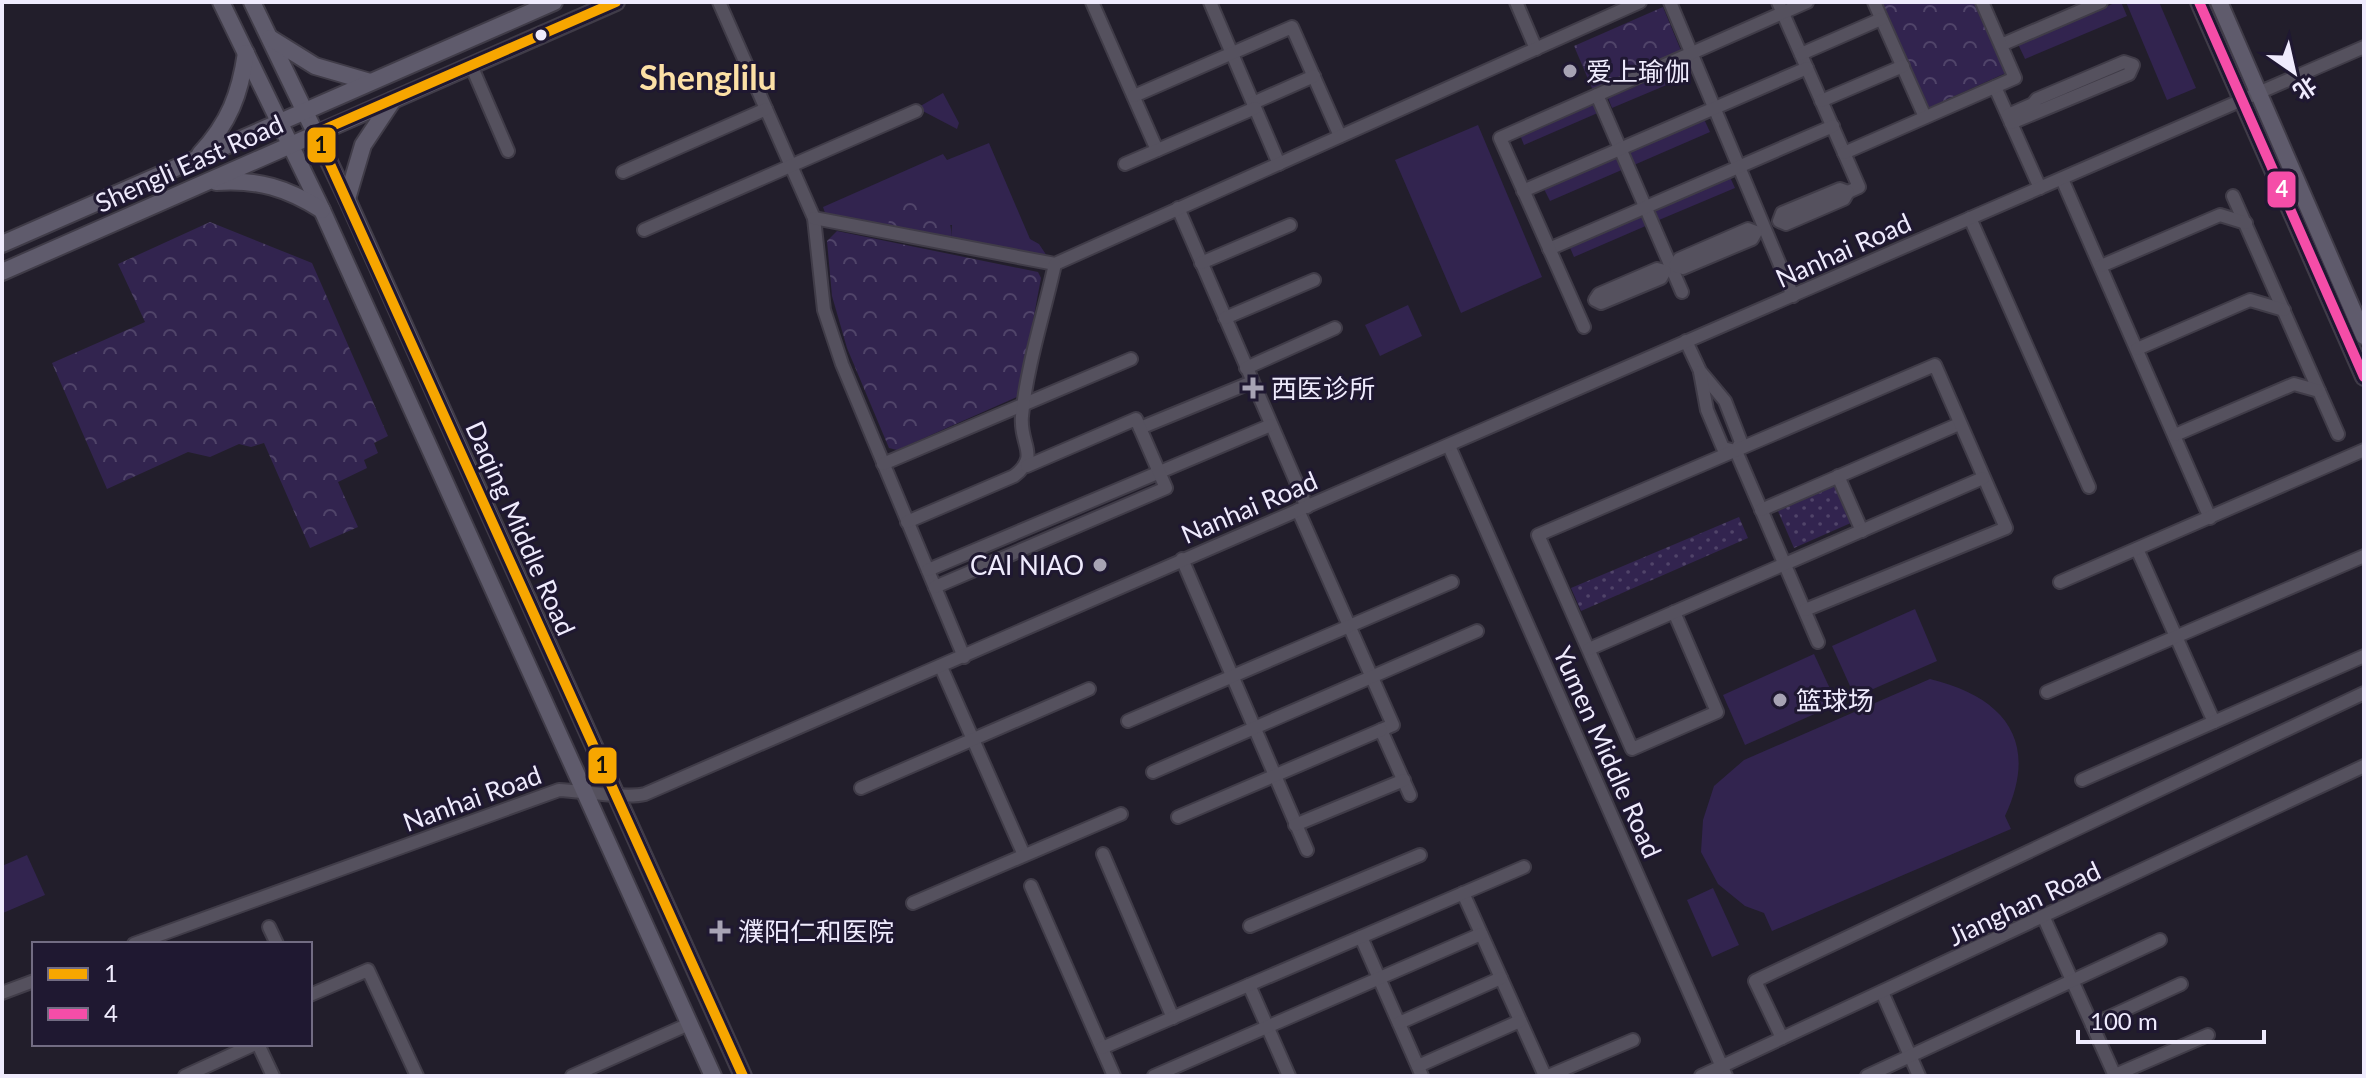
<svg xmlns="http://www.w3.org/2000/svg" width="2366" height="1078" font-family="Lato,'Noto Sans SC',sans-serif">
<style>
.grass{fill:#32244f}
.forest{fill:url(#forest-crowns)}
.garden{fill:url(#garden-dots)}
.lines{fill:none;stroke-linecap:round;stroke-linejoin:round}
.minor-casing{stroke:#403c48;stroke-width:16}
.major-casing{stroke:#403c48;stroke-width:20}
.minor{stroke:#55515e;stroke-width:12}
.major{stroke:#5f5b6c;stroke-width:16}
.bus-1-casing{stroke:#1f1831;stroke-width:16}
.bus-2-casing{stroke:#1f1831;stroke-width:16}
.bus-1{stroke:#f7a600;stroke-width:10}
.bus-2{stroke:#f54da8;stroke-width:10}
.bus-dot{fill:#efebfd;stroke:#1f1831;stroke-width:3}
.poi-dot{fill:#a7a3b4;stroke:#1f1831;stroke-width:3}
.labels{text-anchor:middle;dominant-baseline:central;stroke-width:6;stroke-linejoin:round;paint-order:stroke}
.poi-label{font-size:26px;fill:#efebfd;stroke:#1f1831;text-anchor:start}
.street-label{font-size:26px;fill:#efebfd;stroke:#1f1831}
.district-label{font-size:34px;font-weight:bold;fill:#fce0a6;stroke:#1f1831}
.line-badge{stroke:#1f1831;stroke-width:3}
.badge-label{font-size:22px;text-anchor:middle;font-weight:bold;fill:#fff}
.pale-badge-label{font-size:22px;text-anchor:middle;font-weight:bold;fill:#111}
</style>
<defs>
<pattern id="forest-crowns" width="20" height="18" patternUnits="userSpaceOnUse" patternTransform="scale(2)"><rect width="20" height="18" fill="#32244f"/><path d="M2 6a3 3 0 1 1 6 0M12 15a3 3 0 1 1 6 0" fill="none" stroke="#504469"/></pattern>
<pattern id="garden-dots" width="8" height="8" patternUnits="userSpaceOnUse" patternTransform="scale(2)"><rect width="8" height="8" fill="#32244f"/><path d="M2 2h.1M6 6h.1" fill="none" stroke="#504469" stroke-width="1.8" stroke-linecap="round"/></pattern>
</defs>
<rect width="100%" height="100%" fill="#221e2b"/>
<g class="grass">
<polygon points="2117,2 2121,2 2127,16 2025,59 2018,44"/>
<polygon points="2126,2 2159,2 2196,88 2167,100"/>
<polygon points="1684,66 1688,76 1612,108 1608,98"/>
<polygon points="943,93 959,123 957,129 917,108"/>
<polygon points="1596,103 1600,112 1524,145 1520,135"/>
<polygon points="1704,119 1710,132 1634,165 1628,151"/>
<polygon points="1478,125 1542,277 1461,313 1395,160"/>
<polygon points="989,143 1030,239 1039,244 1047,256 951,238 952,225 888,228 826,216 823,207 943,154 947,160"/>
<polygon points="1618,154 1624,169 1550,201 1543,187"/>
<polygon points="1729,175 1735,188 1659,220 1653,207"/>
<polygon points="1643,212 1648,225 1574,257 1568,243"/>
<polygon points="1408,305 1422,336 1380,356 1365,325"/>
<polygon points="1915,609 1937,661 1855,697 1832,646"/>
<polygon points="1814,654 1837,704 1745,745 1723,695"/>
<path d="M1930 679C2005 697 2040 742 2005 816L2011 829 1772 931 1764 913 1745 906 1718 884 1701 852 1703 820 1714 786 1744 760Z"/>
<polygon points="27,855 45,895 3,913 2,866"/>
<polygon points="1713,888 1739,945 1712,957 1687,900"/>
</g>
<g class="forest">
<polygon points="1878,2 1976,2 2008,72 1926,109"/>
<polygon points="1663,7 1682,53 1594,93 1574,46"/>
<path d="M919 197C939 203 953 216 951 238L888 228C889 208 900 200 919 197Z"/>
<polygon points="210,222 312,263 388,436 374,443 378,453 364,460 367,468 338,482 358,527 310,548 264,443 251,447 239,444 210,457 188,452 107,489 52,363 145,322 118,264"/>
<polygon points="837,231 1038,272 1041,278 1019,396 897,450 889,448 847,348 832,296 827,241"/>
</g>
<g class="garden">
<polygon points="1837,485 1853,522 1794,548 1778,511"/>
<polygon points="1739,517 1748,538 1581,611 1571,588"/>
</g>
<g class="lines">
<g class="minor-casing">
<g id="minor">
<polyline points="719,2 814,218 824,310 842,364 964,657"/>
<polyline points="1092,2 1157,150"/>
<polyline points="1210,2 1279,164"/>
<polyline points="1516,2 1536,49"/>
<polyline points="1670,2 1793,296"/>
<polyline points="1778,2 1859,187 1848,192"/>
<polyline points="1874,2 1925,117"/>
<polyline points="2001,45 2101,2"/>
<polyline points="1801,54 1881,19"/>
<polyline points="471,65 508,151"/>
<polyline points="1995,87 2040,188"/>
<polyline points="1597,95 1682,292"/>
<polyline points="1134,96 1292,27 1340,136"/>
<polyline points="1821,101 1903,66"/>
<polyline points="1253,103 1314,76"/>
<polyline points="2008,115 2033,104 2037,99 2124,62 2133,65 2129,74 2011,123"/>
<polyline points="1844,153 2015,78 1982,2"/>
<polyline points="1125,164 1255,108"/>
<polyline points="623,172 766,109"/>
<polyline points="2062,179 2210,518"/>
<polygon points="1840,189 1848,192 1844,199 1786,224 1779,221 1782,213"/>
<polyline points="1523,191 1807,68"/>
<polyline points="2233,196 2338,434"/>
<polyline points="1178,208 1307,507"/>
<polyline points="814,218 1055,264 1640,2"/>
<polyline points="1970,218 2089,487"/>
<polygon points="1748,229 1756,232 1752,239 1683,268 1675,266 1679,259"/>
<polyline points="644,230 916,111"/>
<polyline points="1549,249 1833,126"/>
<polyline points="1201,263 1290,225"/>
<polyline points="2101,266 2220,215 2246,223"/>
<polygon points="1657,269 1665,271 1661,278 1601,303 1595,300 1599,294"/>
<polyline points="1225,318 1314,280"/>
<polyline points="1584,327 1500,138 1807,2"/>
<polyline points="1686,341 1700,371 1725,401 1741,442 1736,451 1818,642"/>
<polyline points="2137,349 2250,300 2284,310"/>
<polyline points="1246,368 1335,328"/>
<polyline points="1700,372 1707,410 1723,448 1736,451"/>
<polyline points="1140,428 1252,382"/>
<polyline points="2175,435 2294,384 2319,391"/>
<polyline points="1449,446 1726,1076"/>
<polyline points="883,464 1131,359"/>
<polyline points="1838,476 1862,531"/>
<polyline points="1298,510 1393,725 1381,730 1410,795"/>
<polyline points="1761,510 1959,424"/>
<path d="M907 522 1014 476C1041 455 1019 445 1022 416 1027 365 1044 314 1055 264"/>
<polyline points="2137,549 2214,722"/>
<polyline points="1182,559 1307,850"/>
<polyline points="928,570 1271,425"/>
<polyline points="2060,582 2364,450"/>
<polyline points="935,587 1166,488 1136,419 1027,466"/>
<polyline points="1674,612 1717,712 1632,749 1538,535 1935,365 2006,528 1805,610"/>
<polyline points="1589,649 1983,478"/>
<polyline points="941,667 1024,855"/>
<polyline points="2047,692 2364,556"/>
<polyline points="1128,721 1452,582"/>
<polyline points="1153,772 1477,631"/>
<polyline points="2082,780 2364,656"/>
<polyline points="861,788 1089,689"/>
<polyline points="1178,817 1381,730"/>
<polyline points="1295,825 1404,780"/>
<polyline points="1103,854 1173,1018"/>
<polyline points="1031,886 1114,1076"/>
<polyline points="1463,893 1545,1076"/>
<polyline points="913,903 1121,814"/>
<polyline points="2044,918 2115,1076"/>
<polyline points="1250,926 1420,855"/>
<polyline points="269,927 277,944"/>
<polyline points="1361,937 1422,1076"/>
<path d="M134 944 559 790C582 791 626 799 645 794L2364 47"/>
<polyline points="1249,985 1289,1076"/>
<polyline points="1882,992 1919,1076"/>
<polyline points="2,993 34,981"/>
<polyline points="310,995 368,970 417,1076"/>
<polyline points="1399,1023 1501,978"/>
<polyline points="2092,1025 2181,984"/>
<polyline points="1782,1038 1755,981 2364,693"/>
<polyline points="258,1044 273,1076"/>
<polyline points="1102,1048 1524,867"/>
<polyline points="1418,1066 1520,1021"/>
<polyline points="2115,1075 2208,1035"/>
<polyline points="185,1076 255,1044"/>
<polyline points="572,1076 689,1024"/>
<polyline points="1154,1076 1481,934"/>
<polyline points="1548,1076 1633,1040"/>
<polyline points="1701,1076 2364,766"/>
<polyline points="1867,1076 2160,940"/>
</g>
</g>
<g class="major-casing">
<g id="major">
<polyline points="221,2 322,210 713,1076"/>
<polyline points="252,2 347,199 743,1076"/>
<polyline points="2199,2 2364,377"/>
<polyline points="2219,2 2364,336"/>
<polyline points="270,38 315,66 370,82"/>
<path d="M200 154C229 123 240 94 246 53"/>
<path d="M216 182C258 179 287 188 322 210"/>
<polyline points="347,199 363,145 393,100"/>
<polyline points="2,244 554,2"/>
<polyline points="2,272 616,2"/>
</g>
</g>
<use href="#minor" class="minor"/>
<use href="#major" class="major"/>
<g class="bus-1-casing">
<polyline id="bus-1" points="616,2 316,133 743,1076"/>
</g>
<g class="bus-2-casing">
<polyline id="bus-2" points="2199,2 2364,377"/>
</g>
<use href="#bus-1" class="bus-1"/>
<use href="#bus-2" class="bus-2"/>
</g>
<circle class="bus-dot" cx="541" cy="35" r="7"/>
<g class="poi-dot">
<circle cx="1570" cy="71" r="8"/>
<path d="M1249 376h8v8h8v8h-8v8h-8v-8h-8v-8h8z"/>
<circle cx="1100" cy="565" r="8"/>
<circle cx="1780" cy="700" r="8"/>
<path d="M716 919h8v8h8v8h-8v8h-8v-8h-8v-8h8z"/>
</g>
<g class="labels">
<g class="poi-label">
<text x="1586" y="71">爱上瑜伽</text>
<text x="1271" y="388">西医诊所</text>
<text x="1084" y="565" text-anchor="end">CAI NIAO</text>
<text x="1796" y="700">篮球场</text>
<text x="738" y="931">濮阳仁和医院</text>
</g>
<g class="street-label">
<text transform="translate(189 163) rotate(-24)">Shengli East Road</text>
<text transform="translate(1843 250) rotate(-24)">Nanhai Road</text>
<text transform="translate(1249 507) rotate(-23)">Nanhai Road</text>
<text transform="translate(521 528) rotate(66)">Daqing Middle Road</text>
<text transform="translate(1608 752) rotate(66)">Yumen Middle Road</text>
<text transform="translate(472 798) rotate(-20)">Nanhai Road</text>
<text transform="translate(2024 903) rotate(-25)">Jianghan Road</text>
</g>
<g class="district-label">
<text x="708" y="76">Shenglilu</text>
</g>
</g>
<g class="line-badge">
<rect x="306" y="126" width="31" height="38" rx="8" fill="#f7a600"/>
<rect x="2266" y="170" width="31" height="39" rx="8" fill="#f54da8"/>
<rect x="587" y="746" width="31" height="39" rx="8" fill="#f7a600"/>
</g>
<g class="badge-label">
<text x="2282" y="197">4</text>
</g>
<g class="pale-badge-label">
<text x="321" y="153">1</text>
<text x="602" y="773">1</text>
</g>
<rect width="2366" height="1078" fill="none" stroke="#efebfd" stroke-width="8"/>
<rect x="32" y="942" width="280" height="104" fill="#1f1831" stroke="#726c83" stroke-width="2"/>
<rect x="48" y="968" width="40" height="12" fill="#f7a600" stroke="#726c83" stroke-width="2"/>
<text x="104" y="982" font-size="24" fill="#efebfd">1</text>
<rect x="48" y="1008" width="40" height="12" fill="#f54da8" stroke="#726c83" stroke-width="2"/>
<text x="104" y="1022" font-size="24" fill="#efebfd">4</text>
<g transform="translate(2294 72) rotate(146)" stroke="#1f1831" stroke-width="6" paint-order="stroke">
<path d="M0-6L14 30L0 20L-14 30Z" fill="#efebfd"/>
<text y="-12" font-size="22" font-weight="bold" text-anchor="middle" fill="#efebfd">北</text>
</g>
<path d="M2078 1030v12h186v-12" fill="none" stroke="#efebfd" stroke-width="4"/>
<text x="2090" y="1030" font-size="24" fill="#efebfd" stroke="#1f1831" stroke-width="6" paint-order="stroke">100 m</text>
</svg>
